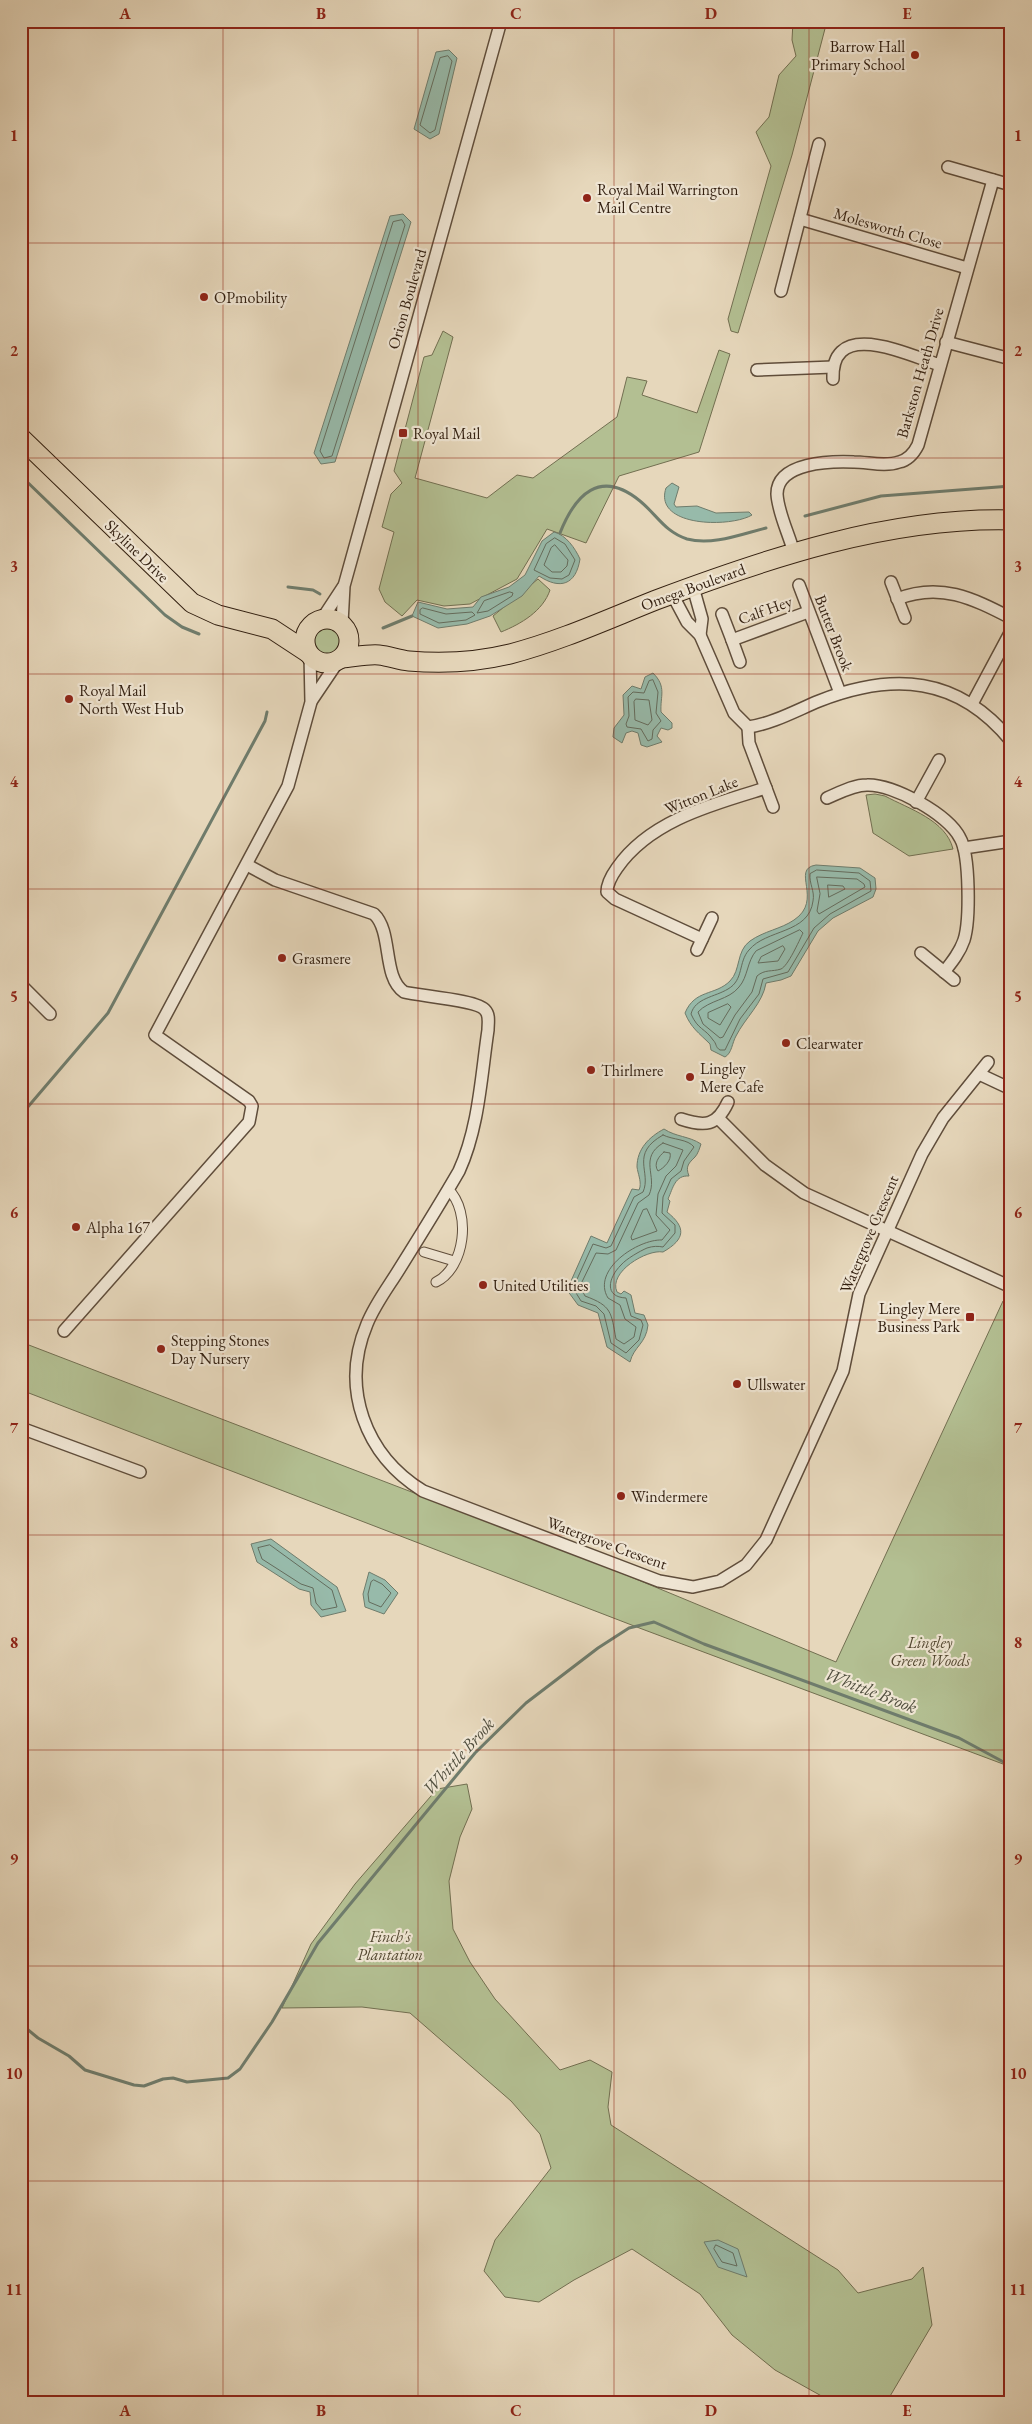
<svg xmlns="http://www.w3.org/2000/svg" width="1032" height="2424" font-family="'EB Garamond',serif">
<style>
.green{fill:#b3bf92;stroke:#726f51}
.water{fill:#97baaa;stroke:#6f7c6c}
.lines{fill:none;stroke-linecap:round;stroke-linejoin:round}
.shore{stroke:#646c5d;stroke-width:1}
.stream{stroke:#6f7c6c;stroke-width:3}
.pedestrian-casing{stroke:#5f4d3b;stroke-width:11}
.minor-casing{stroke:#5f4d3b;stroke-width:14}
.primary-casing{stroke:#321f10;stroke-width:21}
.pedestrian{stroke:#efe5d3;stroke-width:9}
.minor{stroke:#efe5d3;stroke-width:11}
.primary{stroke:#e6d7bb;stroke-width:19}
.grid{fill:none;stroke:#8f2418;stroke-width:1;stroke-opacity:0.55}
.poi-dot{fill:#8f2418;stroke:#efe5d3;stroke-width:2}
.labels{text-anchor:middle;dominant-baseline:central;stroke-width:4.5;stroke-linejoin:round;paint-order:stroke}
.poi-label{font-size:16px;fill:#321f10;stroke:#efe5d3;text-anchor:start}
.street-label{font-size:16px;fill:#321f10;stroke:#efe5d3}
.park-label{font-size:16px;font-style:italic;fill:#524730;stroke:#efe5d3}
.water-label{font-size:18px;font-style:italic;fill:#504e3e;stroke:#efe5d3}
.neatline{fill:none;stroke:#8f2418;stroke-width:2}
.grid-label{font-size:16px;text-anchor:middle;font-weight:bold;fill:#8f2418}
</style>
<rect width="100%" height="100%" fill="#e6d7bb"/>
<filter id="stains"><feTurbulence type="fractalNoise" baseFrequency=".004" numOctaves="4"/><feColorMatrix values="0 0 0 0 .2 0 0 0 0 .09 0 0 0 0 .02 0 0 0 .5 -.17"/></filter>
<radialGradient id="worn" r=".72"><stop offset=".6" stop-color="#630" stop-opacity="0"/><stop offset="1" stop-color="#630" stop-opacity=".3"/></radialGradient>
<g class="green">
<polygon points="793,21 827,21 792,155 738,333 731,331 728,319 771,166 756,132 769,117 779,75 796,56 792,40"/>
<polygon points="443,331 453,337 415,478 487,498 517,475 533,478 617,417 627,377 647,381 642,395 697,413 719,350 730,354 699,452 619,476 586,543 547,529 517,579 470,604 444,606 417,600 402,616 385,602 379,589 394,532 382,527 391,494 402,483 394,471 424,357 432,355"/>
<path d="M538 579 550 590C543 611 521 624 501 632L493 616Z"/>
<circle cx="327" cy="642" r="14"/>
<path d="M875 794 885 796C909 809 946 820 953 849L909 856 873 833 866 795Z"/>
<polygon points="1003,1301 1011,1305 1011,1767 642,1629 21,1390 21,1342 607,1567 836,1662"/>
<polygon points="467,1784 472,1809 460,1837 449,1881 453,1929 470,1962 495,1999 560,2070 590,2060 612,2072 608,2107 611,2125 838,2270 858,2293 912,2279 923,2267 932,2325 886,2403 834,2403 775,2370 732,2335 700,2294 632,2249 574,2280 539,2302 505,2297 484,2271 495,2240 551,2168 540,2134 511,2101 410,2013 362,2007 282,2008 311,1944 355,1884 437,1789"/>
</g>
<g class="water">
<polygon points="449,50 457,58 439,134 430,139 414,129 436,52"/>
<polygon points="403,214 411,222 335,462 321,464 314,453 390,216"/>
<path d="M672 483 679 487 674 504 676 507 697 506 716 513 749 512 752 515C730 528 653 527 666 488Z"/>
<path d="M554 532C566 535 575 548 580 559 576 585 560 590 539 576L522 596 490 616 467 624 438 628 412 616 418 602 447 609 473 607 481 597 509 587 525 575 542 541Z"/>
<path d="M653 673C667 687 660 696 661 712L672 723V728L668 730 661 728 657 736 662 742 647 747 641 745 638 733 632 731 626 733 622 743 613 737 614 728 624 715 623 695 632 686 641 689 645 677Z"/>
<path d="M816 865 860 868 875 878 876 889 873 897 833 918 818 931 791 976 781 980 766 983C763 1003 745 1018 736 1036 732 1043 732 1053 725 1057L711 1050 710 1044C699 1033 691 1028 685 1013 695 989 715 996 730 981 741 970 736 951 750 941 764 931 781 929 794 920 824 900 790 869 816 865Z"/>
<path d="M664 1129C676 1137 689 1136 701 1144 700 1147 698 1154 695 1157 689 1163 685 1166 689 1176 675 1175 673 1188 668 1199L670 1201 667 1212C686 1227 686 1239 663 1252 647 1249 608 1272 617 1292L621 1294 624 1291 631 1295 635 1313 644 1315 648 1325C646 1344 634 1346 630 1362L607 1347 598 1313 578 1305 567 1290 591 1236 607 1243 632 1189 639 1190 640 1187C641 1180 638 1174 637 1167 637 1149 649 1137 664 1129Z"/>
<polygon points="271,1539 337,1587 346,1611 321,1617 311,1605 310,1592 299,1589 257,1562 251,1544"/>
<polygon points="369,1572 385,1580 398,1593 384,1614 365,1607 363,1594"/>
<polygon points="718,2240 738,2249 747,2277 718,2267 704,2242"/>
</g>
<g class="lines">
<g class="shore">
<polygon points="448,56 452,61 435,130 430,133 420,125 440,58"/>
<polygon points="402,220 405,225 332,456 324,458 320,451 393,222"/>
<polygon points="555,538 565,544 575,560 569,575 562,579 550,578 534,570 546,544"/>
<polygon points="555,545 568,560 567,566 561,572 552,572 544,565 551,548"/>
<polygon points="510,592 513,593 512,596 488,611 477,613 484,601"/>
<polygon points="423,608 446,614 472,612 475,615 466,620 439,623 420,614 420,610"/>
<polygon points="653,680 658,692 656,713 661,721 653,730 652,739 648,741 641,729 627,727 626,724 629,716 628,697 633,692 644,693 649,681"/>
<polygon points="636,699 649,700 652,720 648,725 635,720 634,702"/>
<path d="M817 870 859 873 870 881 871 891 830 914 814 928 788 972 763 979 759 994 740 1019 725 1050H720C715 1047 717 1044 713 1040 705 1028 698 1030 691 1014 695 998 715 997 728 989 744 980 738 962 749 950 766 929 809 934 813 901 815 891 809 884 810 874Z"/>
<polygon points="817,877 857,879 864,884 865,887 819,914 817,911 820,894"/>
<polygon points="828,885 843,886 845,889 829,897"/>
<path d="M800 930 803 933C799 941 788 966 781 969 772 972 765 969 757 976L752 992 735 1015 723 1037 720 1038 703 1024 698 1012C709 1000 729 1000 739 987 748 977 747 961 756 951Z"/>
<polygon points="783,946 785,949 778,961 758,963 761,957"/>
<polygon points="728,1004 731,1007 720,1025 708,1018 708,1013"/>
<path d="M663 1135C673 1140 688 1139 694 1147L684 1161 681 1171 671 1179 663 1197 662 1213 675 1225V1233L663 1247C658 1246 653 1246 647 1248 640 1251 626 1259 621 1265 608 1278 604 1297 626 1298L631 1316 641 1320 643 1325 639 1340 626 1353 611 1343 604 1314 596 1306 581 1301 573 1288 593 1244 606 1248 611 1246 634 1197 643 1192C652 1172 629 1154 663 1135Z"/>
<path d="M663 1143 683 1150 676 1166 666 1176 658 1194 656 1215 670 1230 662 1240C638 1239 591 1270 608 1298L620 1305 625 1319 636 1327 634 1337 624 1344 616 1339C611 1312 612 1306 585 1296L580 1286 596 1253 608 1254 616 1250 638 1203 649 1195C658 1176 638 1158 663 1143Z"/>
<path d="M664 1152 670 1153C672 1160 664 1168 658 1171 653 1164 659 1156 664 1152Z"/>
<polygon points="647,1209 657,1231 632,1240 631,1237 643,1210"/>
<polygon points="270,1545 332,1590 337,1607 322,1610 316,1603 313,1588 301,1584 262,1559 258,1548"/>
<polygon points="374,1580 382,1584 391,1593 381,1607 369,1602 368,1594 371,1582"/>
<polygon points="716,2245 733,2253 737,2266 722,2262 714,2249"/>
</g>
<g class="stream">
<polyline points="21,476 165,615 182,627 199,634"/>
<polyline points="805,516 881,496 1011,486"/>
<path d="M560 533C575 495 600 468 640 501 657 515 665 532 687 539 712 546 742 534 766 528"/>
<polyline points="288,587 313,590 320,594"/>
<polyline points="383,628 412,616"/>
<polyline points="21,1115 108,1013 265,721 267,712"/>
<polyline points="21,2024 38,2038 69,2056 85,2070 134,2085 144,2086 163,2079 173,2078 187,2082 228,2078 240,2069 272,2022 318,1943 475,1753 526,1703 598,1648 629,1628 654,1622 704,1644 959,1738 1011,1766"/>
</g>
<g class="pedestrian-casing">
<g id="pedestrian">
<polyline points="424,1252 454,1261"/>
<path d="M436 1282C465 1268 472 1212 448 1189"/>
</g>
</g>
<g class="minor-casing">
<g id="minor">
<polyline points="948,167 1011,185"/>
<polyline points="800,219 967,268"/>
<polyline points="781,291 819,144"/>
<polyline points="946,342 1011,359"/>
<polyline points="757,370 833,367"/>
<path d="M833 379C831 317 908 355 940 365"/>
<path d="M794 553C789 534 778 513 777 494 777 462 831 461 854 462 868 462 885 467 899 462 908 460 914 453 918 445L993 180"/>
<polyline points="891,582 905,618"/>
<polyline points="799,585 840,693"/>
<polyline points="693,587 702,619 700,635"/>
<path d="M672 594 687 622 700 635 734 713 748 727C772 724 797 710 819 701 893 672 958 676 1011 741"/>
<path d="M897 599C940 582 972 598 1011 618"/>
<polyline points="722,614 732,640 808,612"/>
<polyline points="322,619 343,587"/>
<polyline points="342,623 344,586 501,21"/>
<polyline points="732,640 740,662"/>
<polyline points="312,700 339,660"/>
<polyline points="972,704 1011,631"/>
<polyline points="748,727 749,743 773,807"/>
<path d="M827 798C839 793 853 785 867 785 893 784 948 814 960 838 970 855 970 921 964 940 960 952 952 962 944 972"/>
<polyline points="916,802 939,760"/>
<polyline points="964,848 1011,841"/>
<path d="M247 865 275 880 374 914C393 932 382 977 404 992 419 996 478 1000 485 1010 490 1015 488 1023 488 1030 481 1077 479 1127 459 1171 440 1204 420 1236 400 1268 389 1286 375 1304 367 1324 340 1388 365 1455 423 1491L659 1581 693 1587 720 1581 746 1565 766 1540 843 1371 859 1294 922 1154 943 1118 988 1062"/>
<path d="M702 939 615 899 607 892C607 883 612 875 617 868 650 820 714 804 766 788"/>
<polyline points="697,950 712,918"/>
<polyline points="921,953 954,980"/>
<polyline points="21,985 50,1014"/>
<polyline points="979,1074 1011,1089"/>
<path d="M681 1119C705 1127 717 1126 728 1102"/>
<polyline points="719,1119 765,1165 804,1193 1011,1287"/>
<polyline points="64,1331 249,1122 252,1106 249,1101 155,1035 288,786 311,702 310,655"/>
<polyline points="21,1428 140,1472"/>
</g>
</g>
<g class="primary-casing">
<g id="primary">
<polyline points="21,438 192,603 218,615 272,629 307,652"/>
<circle cx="327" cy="641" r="22"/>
<path d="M342 658C354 657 368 654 379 655 389 656 399 660 409 661 443 664 477 662 510 654 560 641 608 619 656 600 768 558 889 517 1011 520"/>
</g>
</g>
<use href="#pedestrian" class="pedestrian"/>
<use href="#minor" class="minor"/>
<use href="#primary" class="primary"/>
</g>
<path class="grid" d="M223 21V2403M418 21V2403M614 21V2403M809 21V2403M21 243H1011M21 458H1011M21 674H1011M21 889H1011M21 1104H1011M21 1320H1011M21 1535H1011M21 1750H1011M21 1966H1011M21 2181H1011"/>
<g class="poi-dot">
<circle cx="915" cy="55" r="5"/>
<circle cx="587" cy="198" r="5"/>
<circle cx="204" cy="297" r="5"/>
<rect x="398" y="428" width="10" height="10" rx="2.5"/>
<circle cx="69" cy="699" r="5"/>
<circle cx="282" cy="958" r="5"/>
<circle cx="786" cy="1043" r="5"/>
<circle cx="591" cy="1070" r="5"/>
<circle cx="690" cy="1077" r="5"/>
<circle cx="76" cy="1227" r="5"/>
<circle cx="483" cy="1285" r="5"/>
<rect x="965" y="1312" width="10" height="10" rx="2.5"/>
<circle cx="161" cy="1349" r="5"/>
<circle cx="737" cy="1384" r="5"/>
<circle cx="621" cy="1496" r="5"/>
</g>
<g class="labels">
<g class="poi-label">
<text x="905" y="46" text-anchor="end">Barrow Hall<tspan x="905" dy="18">Primary School</tspan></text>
<text x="597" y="189">Royal Mail Warrington<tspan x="597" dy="18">Mail Centre</tspan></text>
<text x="214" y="297">OPmobility</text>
<text x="413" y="433">Royal Mail</text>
<text x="79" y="690">Royal Mail<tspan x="79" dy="18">North West Hub</tspan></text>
<text x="292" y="958">Grasmere</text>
<text x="796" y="1043">Clearwater</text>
<text x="700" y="1068">Lingley<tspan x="700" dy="18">Mere Cafe</tspan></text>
<text x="601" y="1070">Thirlmere</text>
<text x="86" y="1227">Alpha 167</text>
<text x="493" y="1285">United Utilities</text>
<text x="960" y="1308" text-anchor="end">Lingley Mere<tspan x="960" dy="18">Business Park</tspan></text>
<text x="171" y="1340">Stepping Stones<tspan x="171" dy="18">Day Nursery</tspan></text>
<text x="747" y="1384">Ullswater</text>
<text x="631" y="1496">Windermere</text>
</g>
<g class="street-label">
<text transform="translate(888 228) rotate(16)">Molesworth Close</text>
<text transform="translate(407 299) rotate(-74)">Orion Boulevard</text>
<text transform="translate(920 373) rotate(-74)">Barkston Heath Drive</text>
<text transform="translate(137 551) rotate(44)">Skyline Drive</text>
<text transform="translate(693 587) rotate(-20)">Omega Boulevard</text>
<text transform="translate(765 610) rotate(-20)">Calf Hey</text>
<text transform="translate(834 633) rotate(69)">Butter Brook</text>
<text transform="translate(701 795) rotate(-22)">Witton Lake</text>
<text transform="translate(869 1234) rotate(-67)">Watergrove Crescent</text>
<text transform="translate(607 1543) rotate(20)">Watergrove Crescent</text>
</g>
<g class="park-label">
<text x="930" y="1642">Lingley<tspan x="930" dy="18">Green Woods</tspan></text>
<text x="390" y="1936">Finch's<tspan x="390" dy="18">Plantation</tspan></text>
</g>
<g class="water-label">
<text transform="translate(871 1690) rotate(21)">Whittle Brook</text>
<text transform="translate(458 1756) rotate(-48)">Whittle Brook</text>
</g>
</g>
<rect width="1032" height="2424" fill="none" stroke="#e6d7bb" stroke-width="55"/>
<rect x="28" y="28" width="976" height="2368" class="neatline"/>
<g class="grid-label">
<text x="125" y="19">A</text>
<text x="321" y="19">B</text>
<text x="516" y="19">C</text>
<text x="711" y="19">D</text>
<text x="907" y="19">E</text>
<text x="14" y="141">1</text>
<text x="1018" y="141">1</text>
<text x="14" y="356">2</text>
<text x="1018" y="356">2</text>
<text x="14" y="572">3</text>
<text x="1018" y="572">3</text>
<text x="14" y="787">4</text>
<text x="1018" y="787">4</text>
<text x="14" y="1002">5</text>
<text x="1018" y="1002">5</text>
<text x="14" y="1218">6</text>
<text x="1018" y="1218">6</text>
<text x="14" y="1433">7</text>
<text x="1018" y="1433">7</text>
<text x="14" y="1648">8</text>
<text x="1018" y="1648">8</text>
<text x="14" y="1864">9</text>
<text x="1018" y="1864">9</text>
<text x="14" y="2079">10</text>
<text x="1018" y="2079">10</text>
<text x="14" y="2295">11</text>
<text x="1018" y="2295">11</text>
<text x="125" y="2416">A</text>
<text x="321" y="2416">B</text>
<text x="516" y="2416">C</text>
<text x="711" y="2416">D</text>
<text x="907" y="2416">E</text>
</g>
<rect width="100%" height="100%" filter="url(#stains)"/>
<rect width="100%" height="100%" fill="url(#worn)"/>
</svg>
